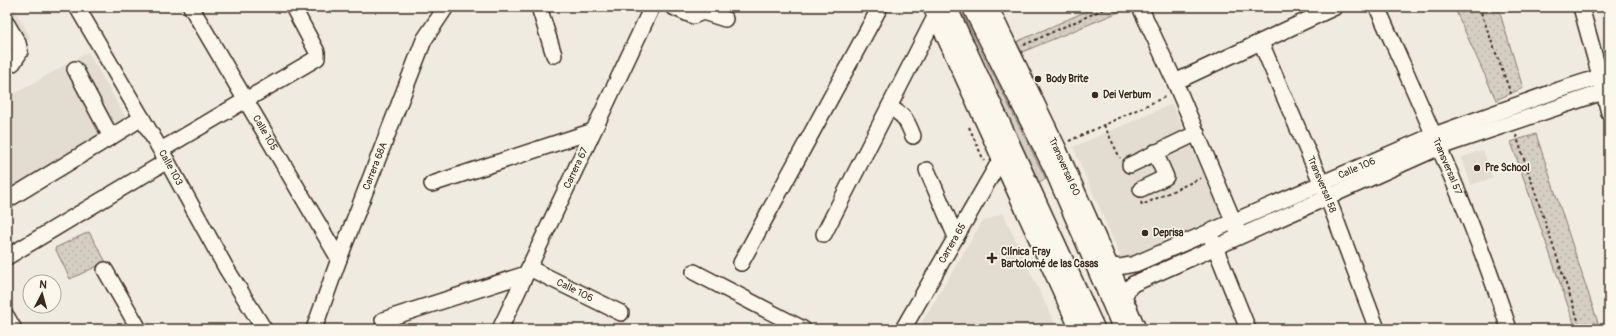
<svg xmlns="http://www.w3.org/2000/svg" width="1616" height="336" font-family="Pangolin,sans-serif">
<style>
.built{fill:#e2dcd1}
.grass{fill:#d5cec3;stroke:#887c70}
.park{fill:url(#park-dots);stroke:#887c70}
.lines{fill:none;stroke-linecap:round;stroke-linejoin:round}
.minor-casing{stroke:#3b2a1e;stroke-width:18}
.major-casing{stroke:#3b2a1e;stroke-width:22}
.path{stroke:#3b2a1e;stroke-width:2;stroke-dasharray:3 3;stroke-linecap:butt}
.minor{stroke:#fbf7ec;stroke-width:15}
.major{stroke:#fbf7ec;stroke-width:19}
.poi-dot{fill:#3b2a1e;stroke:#fbf7ec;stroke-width:1.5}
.labels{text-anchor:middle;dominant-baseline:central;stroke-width:3;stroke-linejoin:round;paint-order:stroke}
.poi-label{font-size:10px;font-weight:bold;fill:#3b2a1e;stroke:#fbf7ec;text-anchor:start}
.street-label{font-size:10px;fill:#3b2a1e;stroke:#fbf7ec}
</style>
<defs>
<pattern id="park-dots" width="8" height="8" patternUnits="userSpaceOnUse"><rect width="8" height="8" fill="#d5cec3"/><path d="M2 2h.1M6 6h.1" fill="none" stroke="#b8b1a7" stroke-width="1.8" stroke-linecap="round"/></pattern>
</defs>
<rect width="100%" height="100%" fill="#f0ebe0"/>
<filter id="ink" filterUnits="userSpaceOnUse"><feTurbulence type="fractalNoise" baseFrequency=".025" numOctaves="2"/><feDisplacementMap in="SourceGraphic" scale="8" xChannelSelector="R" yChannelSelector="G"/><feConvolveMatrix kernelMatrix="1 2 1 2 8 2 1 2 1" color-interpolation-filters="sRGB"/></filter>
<g filter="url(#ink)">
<g class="built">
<polygon points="7,7 13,7 31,38 7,52"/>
<polygon points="88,52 135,134 7,207 7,98"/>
<polygon points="1172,104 1222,217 1122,260 1073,147"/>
<polygon points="1483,150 1493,178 1471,185 1462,157"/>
<polygon points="1003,213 1057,329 918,329 982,222"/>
</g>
<polygon class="grass" points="963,15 1046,179 1037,183 961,16"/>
<g class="park">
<polygon points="1096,7 1131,7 1022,52 1016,42"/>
<polygon points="1454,7 1498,7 1523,88 1496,100"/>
<polygon points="1536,134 1600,329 1576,329 1511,142"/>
<polygon points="89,232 106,262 70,279 55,248"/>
</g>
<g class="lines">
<g class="minor-casing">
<g id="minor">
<path id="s1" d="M77 7 167 161 226 268 264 329"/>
<path id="s2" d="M191 7 339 259"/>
<polyline points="539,7 554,55"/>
<polyline points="673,7 693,16 703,12 725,19"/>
<polyline points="949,7 1097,329"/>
<polyline points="970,7 1051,167 1121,329"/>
<polyline points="1140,7 1175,82 1238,232"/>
<path id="s3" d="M1377 7C1424 113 1473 218 1509 329"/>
<polyline points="1581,7 1600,76 1609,113"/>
<polyline points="7,24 18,43 20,52 13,63 7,66"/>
<path id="s4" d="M1261 43 1327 196 1377 329"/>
<polyline points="75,69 111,137"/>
<polyline points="1175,82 1335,7"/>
<path d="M889 107C904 115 907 120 913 136"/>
<polyline points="161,150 317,58 317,52 293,7"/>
<polyline points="1130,165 1197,133"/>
<polyline points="927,170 956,237"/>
<polyline points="432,184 593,131"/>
<polyline points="1141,189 1166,177 1155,152"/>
<polyline points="7,200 142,118"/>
<polyline points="824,234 936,15"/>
<polyline points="1211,237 1248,329"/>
<polyline points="7,257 167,161"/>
<polyline points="741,263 880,7"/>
<path id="s5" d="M1107 265 1119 267 1135 264 1434 135 1559 90 1609 74"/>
<path id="s6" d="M529 268 621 313"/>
<polyline points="105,270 139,329"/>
<polyline points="694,272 803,329"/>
<polyline points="1123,299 1129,288 1133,284 1440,147 1609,90"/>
<polyline points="7,317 14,329"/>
<polyline points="383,320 526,274"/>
<path id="s7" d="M314 329 339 259 424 40 446 7"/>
<path id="s8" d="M500 329 652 7"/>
<path id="s9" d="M903 329 1002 157"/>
</g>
</g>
<g class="major-casing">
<g id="major">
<polyline points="933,7 1080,329"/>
<path id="s10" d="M988 7 1056 148 1136 329"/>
</g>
</g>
<g class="path">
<polyline points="1479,7 1511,94"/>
<polyline points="1024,45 1108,7"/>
<polyline points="1104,125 1120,158"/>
<polyline points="969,127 984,161"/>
<polyline points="1516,135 1581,329"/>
<polyline points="1069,141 1167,96"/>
<polyline points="1141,202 1142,205 1201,178"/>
</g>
<use href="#minor" class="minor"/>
<use href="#major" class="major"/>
</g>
</g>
<g class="poi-dot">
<circle cx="1038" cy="79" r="4"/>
<circle cx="1095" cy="95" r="4"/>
<circle cx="1477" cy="168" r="4"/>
<circle cx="1145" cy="233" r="4"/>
<path d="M990 252h4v4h4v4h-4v4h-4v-4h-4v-4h4z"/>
</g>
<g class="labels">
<g class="poi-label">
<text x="1046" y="79">Body Brite</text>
<text x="1103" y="95">Dei Verbum</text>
<text x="1485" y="168">Pre School</text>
<text x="1153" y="233">Deprisa</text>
<text x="1001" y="252">Clínica Fray<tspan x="1001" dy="12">Bartolomé de las Casas</tspan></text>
</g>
<g class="street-label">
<text stroke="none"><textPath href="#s2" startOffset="146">Calle 105</textPath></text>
<text stroke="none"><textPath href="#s7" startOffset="174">Carrera 68A</textPath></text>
<text stroke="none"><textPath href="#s3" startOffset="174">Transversal 57</textPath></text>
<text stroke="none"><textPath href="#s10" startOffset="177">Transversal 60</textPath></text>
<text stroke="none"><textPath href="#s1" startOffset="186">Calle 103</textPath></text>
<text stroke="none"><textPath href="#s8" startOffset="178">Carrera 67</textPath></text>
<text stroke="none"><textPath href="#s5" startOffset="270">Calle 106</textPath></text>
<text stroke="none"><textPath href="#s4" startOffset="154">Transversal 58</textPath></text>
<text stroke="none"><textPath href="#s9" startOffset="99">Carrera 65</textPath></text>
<text stroke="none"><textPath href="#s6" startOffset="51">Calle 106</textPath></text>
</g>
</g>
<rect width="1616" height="336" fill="none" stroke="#fbf7ec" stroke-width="24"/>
<rect x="12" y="12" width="1592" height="312" fill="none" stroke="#3b2a1e" stroke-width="1.5" filter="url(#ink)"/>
<g transform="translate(42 294) rotate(6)"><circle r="19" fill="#fbf7ec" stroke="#aea59a"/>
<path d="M0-3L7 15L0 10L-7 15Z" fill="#3b2a1e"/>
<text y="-6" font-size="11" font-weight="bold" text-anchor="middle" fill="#3b2a1e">N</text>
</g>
</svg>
